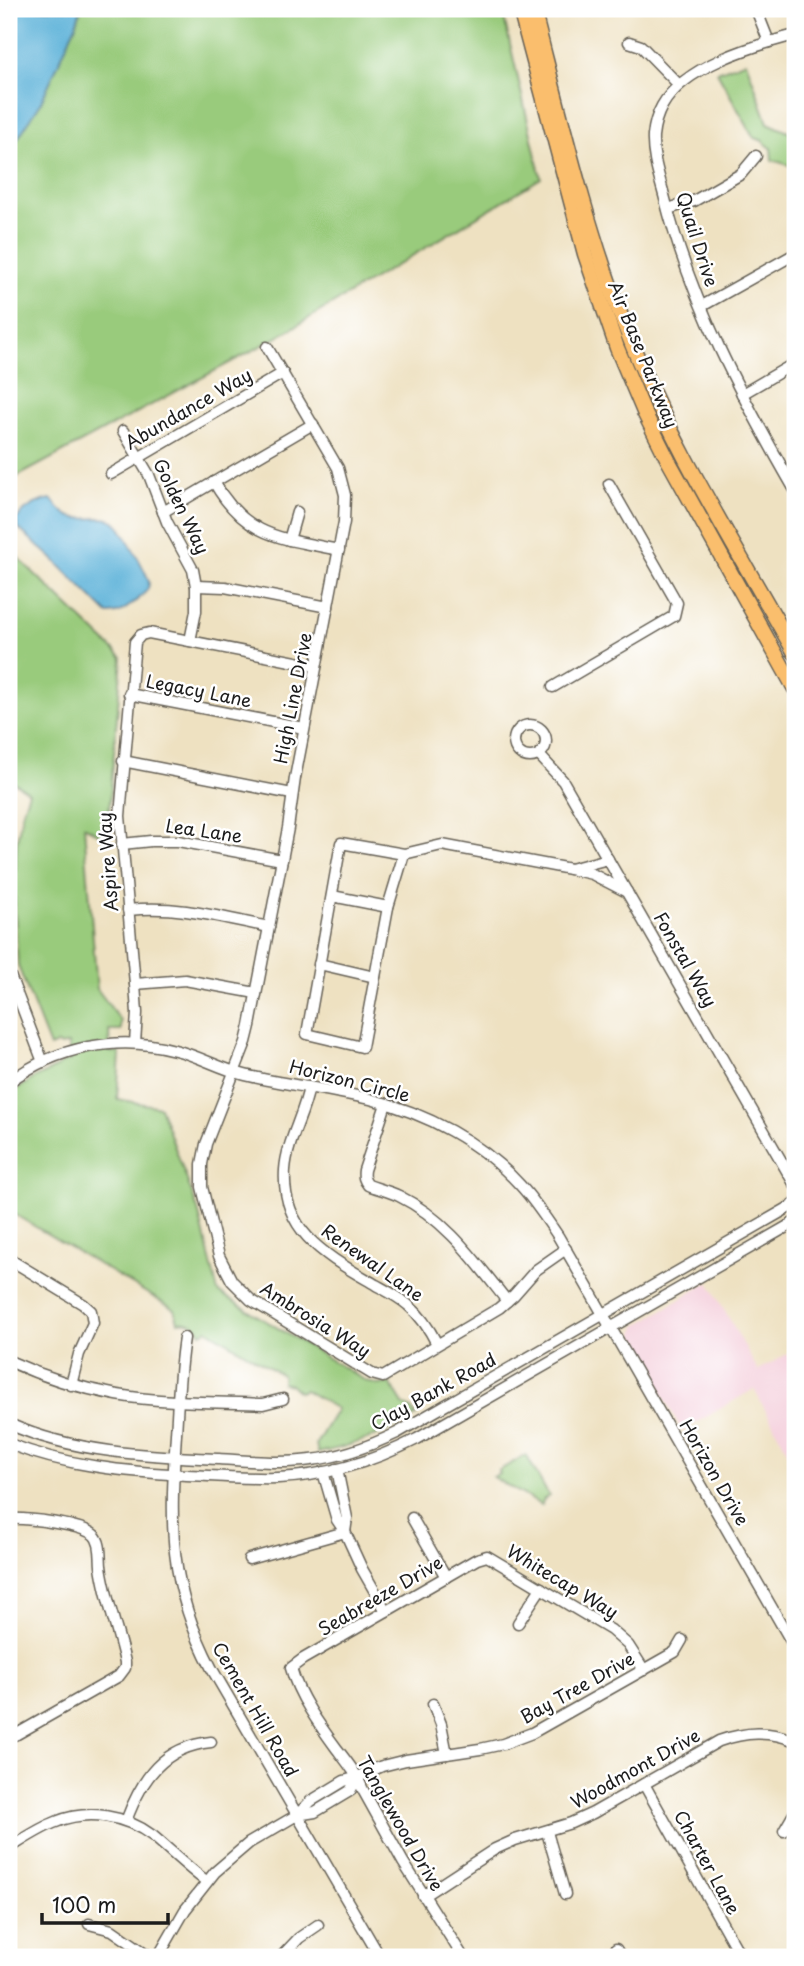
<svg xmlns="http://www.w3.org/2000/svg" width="804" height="1966" font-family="'Playpen Sans',sans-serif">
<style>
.built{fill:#f4cfdc}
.green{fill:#99cb7b;stroke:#5a744c;stroke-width:2}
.water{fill:#5db2d9;stroke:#3c677a;stroke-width:2}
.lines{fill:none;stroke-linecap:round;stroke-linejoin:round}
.minor-casing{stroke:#666156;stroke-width:13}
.major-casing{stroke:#666156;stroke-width:17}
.minor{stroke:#fff;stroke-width:10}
.major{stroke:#fabe6d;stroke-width:14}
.labels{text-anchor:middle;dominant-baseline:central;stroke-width:5;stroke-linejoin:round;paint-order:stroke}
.street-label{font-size:18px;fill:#1c1c1c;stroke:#fff}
</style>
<rect width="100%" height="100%" fill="#fff"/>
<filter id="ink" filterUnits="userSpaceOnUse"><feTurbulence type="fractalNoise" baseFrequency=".0143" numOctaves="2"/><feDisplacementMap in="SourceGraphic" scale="14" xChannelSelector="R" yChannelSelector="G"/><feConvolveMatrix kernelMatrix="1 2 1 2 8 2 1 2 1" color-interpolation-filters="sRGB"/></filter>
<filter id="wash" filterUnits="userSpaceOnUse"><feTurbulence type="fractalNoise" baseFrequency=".00686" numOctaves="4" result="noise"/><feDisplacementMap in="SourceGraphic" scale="28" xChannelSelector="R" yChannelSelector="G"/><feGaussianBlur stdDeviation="1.57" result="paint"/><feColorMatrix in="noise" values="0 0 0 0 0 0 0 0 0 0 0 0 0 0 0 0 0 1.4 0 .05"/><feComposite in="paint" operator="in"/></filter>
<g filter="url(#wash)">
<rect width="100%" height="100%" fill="#eee1c1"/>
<polygon class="built" points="709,1282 758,1371 795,1349 795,1465 754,1389 682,1431 636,1345 634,1334 636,1326"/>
<g class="green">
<polygon points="81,9 502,9 541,178 276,338 9,481 9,152 75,27"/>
<polygon points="746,61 768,123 795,135 795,167 772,160 771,148 761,140 754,138 717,72"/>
<path d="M9 549 122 658 107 835 104 837 84 826 97 989 121 1021V1030H109L110 1052H119L120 1055 117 1099 160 1107 198 1210 218 1292 366 1381 378 1385 390 1383 403 1404 411 1409 416 1416C384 1434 354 1446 318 1453L316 1444 337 1409 305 1390 299 1392 291 1385 282 1383V1375L208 1330 201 1333C195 1323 188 1320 178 1322L175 1310 9 1211V1099L16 1090 33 1079 58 1067 61 1063 71 1060 68 1044 61 1046 57 1044 50 1047 18 966 14 890 17 841 22 813 29 792 9 779Z"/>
<polygon points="526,1455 549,1496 544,1499 541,1505 493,1477 499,1474 498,1471"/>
</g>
<g class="water">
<polygon points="9,9 81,9 75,27 40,104 9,152"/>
<path d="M51 499C67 519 72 520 98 518 102 518 110 518 114 521 120 524 149 576 149 583 149 591 142 595 137 600 128 607 120 615 108 614L51 557 18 528 16 520C24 509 37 501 51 499Z"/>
</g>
</g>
<g filter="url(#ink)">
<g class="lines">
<g class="minor-casing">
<g id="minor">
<polyline points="756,9 769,42"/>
<path d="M795 35C753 46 684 66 662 106 657 115 654 126 653 136 652 158 660 179 665 199 691 303 742 398 795 490"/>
<polyline points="629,42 641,46 679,85"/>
<polyline points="668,209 694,201 741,174 756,156"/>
<polyline points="702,306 795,254"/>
<polyline points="267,347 338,468 345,495 344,522 295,778 288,828 250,1026 246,1042 206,1144 202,1164 202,1187 219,1256 232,1281 251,1300 372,1374 383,1377 499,1308 514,1295 536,1270 566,1249"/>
<polyline points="742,394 795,363"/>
<polyline points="123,431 149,475 167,522 193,570 196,586 196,611 190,641"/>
<polyline points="111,474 283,373"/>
<path d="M214 482C246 538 281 538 339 550"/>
<polyline points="163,512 313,424"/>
<polyline points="289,540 297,512"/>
<polyline points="196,586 225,587 328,607"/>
<polyline points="553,687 674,616 677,603 609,484"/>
<polyline points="129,694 304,728"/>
<circle cx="530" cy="741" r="16"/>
<polyline points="539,755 563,781 795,1185"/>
<polyline points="123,761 292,794"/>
<polyline points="122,844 151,841 178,841 282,860"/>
<polyline points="404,854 388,907 362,1047 307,1034 341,843 404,854 442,845 570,869"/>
<polyline points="608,859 570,869 592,874 627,892"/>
<polyline points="332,896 388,907"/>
<path d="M128 910C182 905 218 917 269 927"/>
<polyline points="319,964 375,977"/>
<polyline points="9,973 43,1062"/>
<polyline points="135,984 185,980 256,993"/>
<polyline points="135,1043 137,1013 135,984 120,816 135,642 141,635 149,633 316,666"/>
<path d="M9 1082C56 1047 118 1034 175 1050 199 1056 221 1069 245 1075 286 1085 329 1089 370 1099 426 1113 481 1142 520 1185 534 1200 546 1218 558 1236L795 1648"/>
<path d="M309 1087C304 1115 287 1141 285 1170 281 1234 329 1257 376 1285 387 1291 399 1297 408 1305 420 1315 430 1330 437 1344"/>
<path d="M386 1104 364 1170C363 1177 364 1180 368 1185 378 1189 389 1191 399 1196 446 1219 475 1261 507 1301"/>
<polyline points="9,1259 83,1304 91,1311 93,1323 79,1354 71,1385"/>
<path d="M184 1338C179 1370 178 1402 176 1434 170 1526 168 1585 212 1669L380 1957"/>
<path d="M9 1361C44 1377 79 1388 117 1395 164 1403 215 1402 263 1404L283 1399"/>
<path d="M9 1424C74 1453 149 1456 219 1459 250 1461 280 1464 311 1460 341 1457 370 1446 397 1433L795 1204"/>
<path d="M9 1444C66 1466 127 1472 187 1475 218 1476 248 1479 278 1478 327 1476 374 1461 417 1439L795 1222"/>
<polyline points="337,1469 347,1518 345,1532"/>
<polyline points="323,1472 337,1520 345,1532 362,1569 386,1611"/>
<polyline points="412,1518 446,1577"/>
<path d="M9 1519C26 1518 82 1524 94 1535 102 1542 100 1557 101 1566 106 1601 118 1630 125 1662V1668L119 1676 17 1734 9 1737"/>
<polyline points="249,1559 345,1532"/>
<polyline points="518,1623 541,1588"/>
<polyline points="433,1704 441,1724 447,1754"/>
<polyline points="644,1784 741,1957"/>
<polyline points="297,1815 315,1812 350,1791 358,1777"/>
<path d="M126 1821C142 1778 163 1747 211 1742"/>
<polyline points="784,1831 795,1812"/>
<polyline points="547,1832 565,1894"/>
<path d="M9 1848C24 1839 40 1828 56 1822 88 1809 125 1815 153 1836 171 1851 187 1867 206 1881"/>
<path d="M423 1896 495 1849 515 1840 571 1823 593 1813 719 1741C745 1732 769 1730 795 1741"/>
<polyline points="89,1924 112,1930 151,1957"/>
<polyline points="616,1949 621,1957"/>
<polyline points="158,1957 185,1910 215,1872 249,1843 297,1815 311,1801 344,1781 358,1777 382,1766 406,1760 480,1749 503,1744 532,1733 675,1652 682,1640"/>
<polyline points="281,1957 299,1938 318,1925"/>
<path d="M463 1957 403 1862 363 1790C357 1774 347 1762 337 1749 320 1726 298 1695 291 1668L303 1659 477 1559 487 1556 611 1630 628 1645 644 1670"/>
</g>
</g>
<g class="major-casing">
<g id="major">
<polyline points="520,9 585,254 617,348 644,412 668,460 795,689"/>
<path d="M533 9C561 118 586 229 628 334 670 444 738 550 795 653"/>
</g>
</g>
<use href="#minor" class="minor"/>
<use href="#major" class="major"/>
</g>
</g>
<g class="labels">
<g class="street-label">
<text transform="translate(698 239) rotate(72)">Quail Drive</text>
<text transform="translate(644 354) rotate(68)">Air Base Parkway</text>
<text transform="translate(188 408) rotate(-30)">Abundance Way</text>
<text transform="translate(182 506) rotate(64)">Golden Way</text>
<text transform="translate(199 690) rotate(11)">Legacy Lane</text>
<text transform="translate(292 698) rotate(-79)">High Line Drive</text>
<text transform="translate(204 830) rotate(8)">Lea Lane</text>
<text transform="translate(107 862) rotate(-94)">Aspire Way</text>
<text transform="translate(686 959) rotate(60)">Fonstal Way</text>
<text transform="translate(350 1080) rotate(14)">Horizon Circle</text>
<text transform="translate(373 1262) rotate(35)">Renewal Lane</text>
<text transform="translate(316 1319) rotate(32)">Ambrosia Way</text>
<text transform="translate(433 1391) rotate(-29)">Clay Bank Road</text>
<text transform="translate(715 1472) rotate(60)">Horizon Drive</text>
<text transform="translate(563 1581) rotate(31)">Whitecap Way</text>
<text transform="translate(380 1595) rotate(-30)">Seabreeze Drive</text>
<text transform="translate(577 1687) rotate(-29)">Bay Tree Drive</text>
<text transform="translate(256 1709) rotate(60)">Cement Hill Road</text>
<text transform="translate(635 1768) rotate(-29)">Woodmont Drive</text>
<text transform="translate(401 1823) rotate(60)">Tanglewood Drive</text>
<text transform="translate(708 1862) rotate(61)">Charter Lane</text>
</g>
</g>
<rect width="804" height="1966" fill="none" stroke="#fff" stroke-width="35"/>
<path d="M42 1913v10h126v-10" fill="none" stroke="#1c1c1c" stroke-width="3.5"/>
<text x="52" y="1913" font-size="21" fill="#1c1c1c" stroke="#ffffff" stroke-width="5" paint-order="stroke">100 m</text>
</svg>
